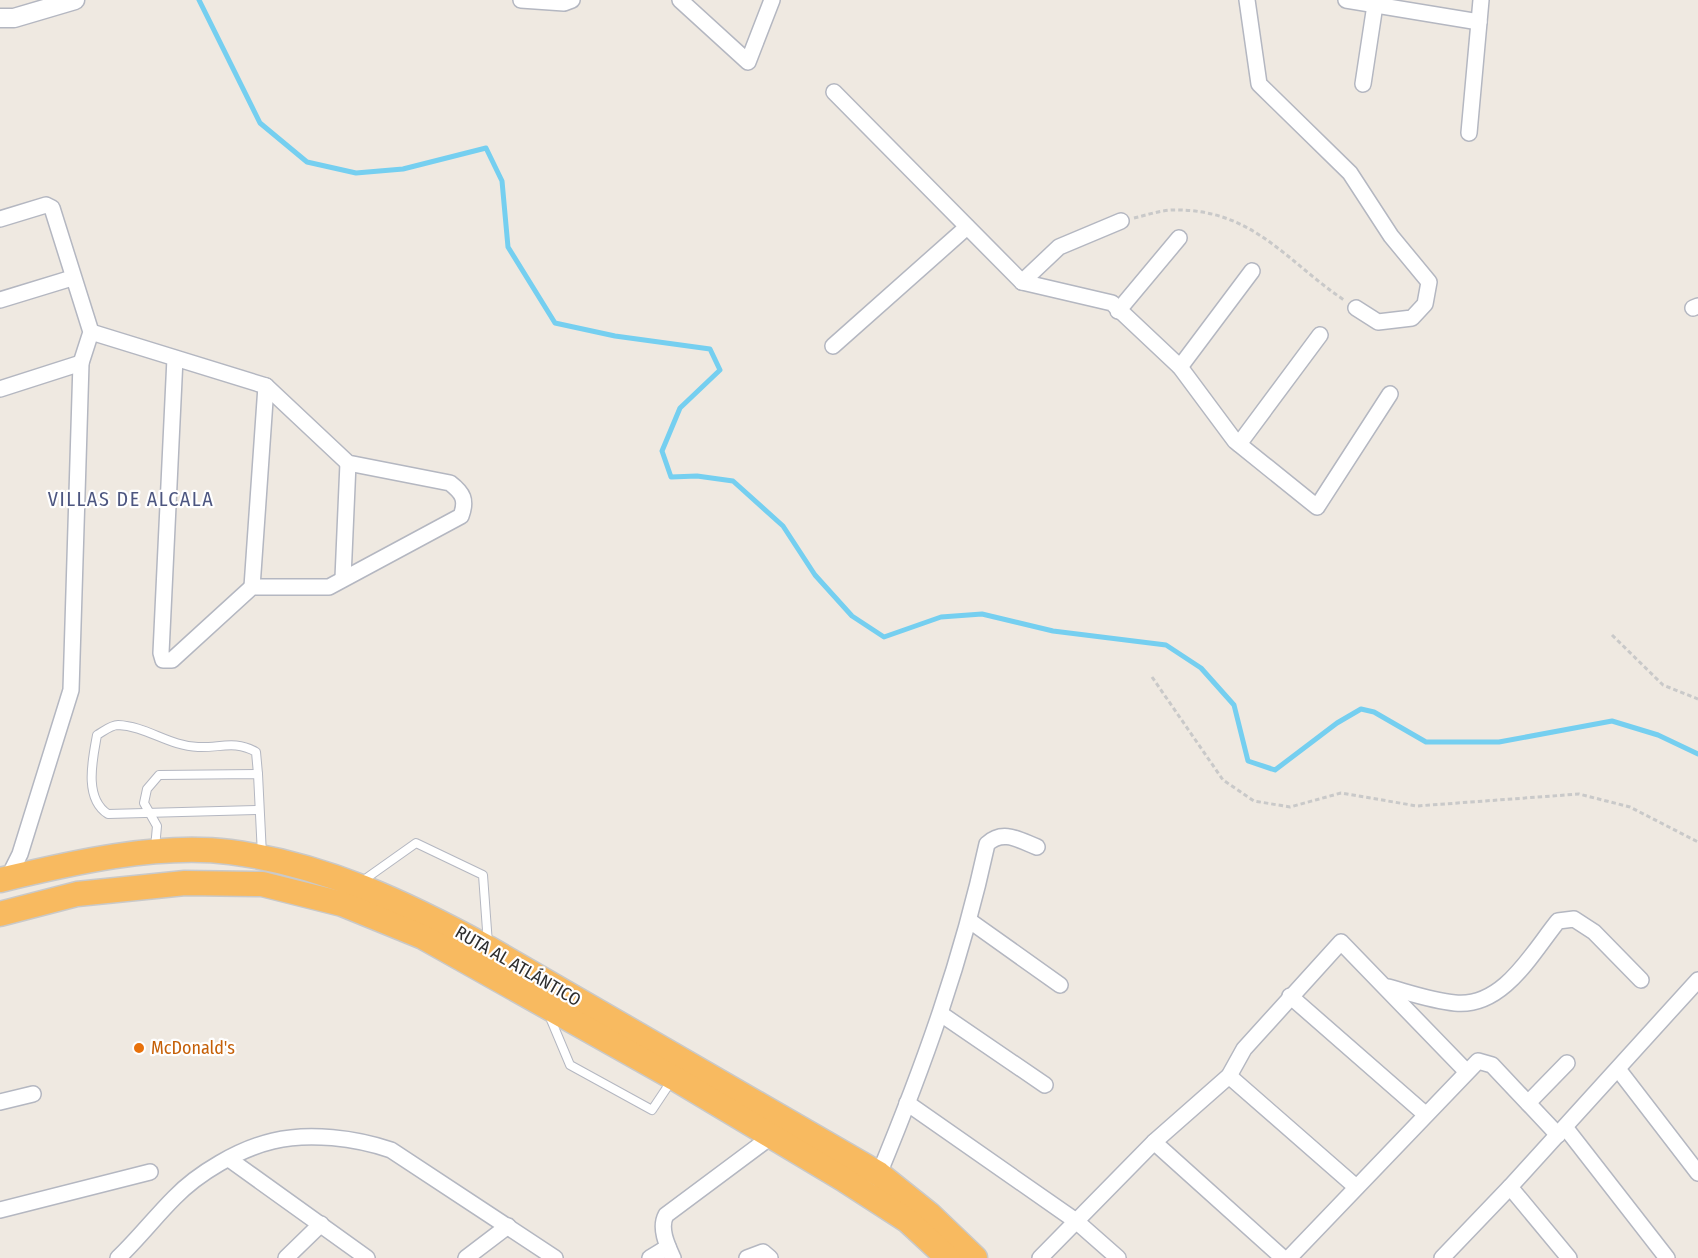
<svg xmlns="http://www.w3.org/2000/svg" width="1698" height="1258" font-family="'Fira Sans Condensed',sans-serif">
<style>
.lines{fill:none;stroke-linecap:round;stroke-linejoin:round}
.stream{stroke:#75cff0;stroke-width:5}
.service-casing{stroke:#b4b7c1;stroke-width:10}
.minor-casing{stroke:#b4b7c1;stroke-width:18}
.tertiary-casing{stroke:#b4b7c1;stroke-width:21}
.trunk-casing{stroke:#c9c9c9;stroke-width:27}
.path{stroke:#c9c9c9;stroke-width:3;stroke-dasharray:4.5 3;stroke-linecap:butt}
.service{stroke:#fff;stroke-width:8}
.minor{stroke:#fff;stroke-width:15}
.tertiary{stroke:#fff;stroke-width:18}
.trunk{stroke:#f8ba60;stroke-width:24}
.food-dot{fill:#e8710a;stroke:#fff;stroke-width:2}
.labels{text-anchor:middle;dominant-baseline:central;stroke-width:4.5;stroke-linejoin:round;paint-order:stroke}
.street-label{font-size:18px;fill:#2e2e2e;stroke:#fff}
.food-label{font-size:18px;fill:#c56008;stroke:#fff;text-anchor:start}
.neighbourhood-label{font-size:20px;letter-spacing:1.5px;fill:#4d5680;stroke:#fff}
</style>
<rect width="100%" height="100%" fill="#efe9e1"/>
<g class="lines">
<polyline class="stream" points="199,0 260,123 307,162 356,173 403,169 486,148 502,181 508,247 555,323 615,336 710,349 720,370 680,408 662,451 671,477 697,476 733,481 783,526 815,575 852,616 884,637 941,617 982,614 1053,631 1166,645 1201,668 1234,705 1248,761 1275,770 1337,723 1361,709 1374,712 1426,742 1499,742 1612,721 1658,735 1698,754"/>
<g class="service-casing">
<g id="service">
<path d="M258 774 256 752C235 740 220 748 198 747 169 746 146 726 118 725 111 725 104 731 97 735 93 758 83 798 108 814L258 810"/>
<polyline points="155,848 157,826 144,803 147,789 159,775 258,774 262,855"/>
<polyline points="361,882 416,843 483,875 488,944"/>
<polyline points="549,1015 570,1065 652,1110 672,1080"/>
</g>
</g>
<g class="minor-casing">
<g id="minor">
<polyline points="521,0 564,3 572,0"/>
<polyline points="680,0 748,62 772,0"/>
<polyline points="1247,0 1259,84 1350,173 1391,236 1429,282 1425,304 1412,318 1378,322 1356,308"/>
<polyline points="1346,0 1479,22"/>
<polyline points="1363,84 1375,5"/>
<polyline points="834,92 1022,282 1112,303 1180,367 1235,441 1317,507 1390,394"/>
<polyline points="1469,133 1481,0"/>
<polyline points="0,219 46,205 52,208 91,332 81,363 71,690 20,854 8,878"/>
<polyline points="1022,282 1059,247 1121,221"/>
<polyline points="0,300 72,278"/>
<polyline points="1693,308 1698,306"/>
<polyline points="1118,311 1179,238"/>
<path d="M91 332 266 386 348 463 450 483C463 493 467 500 461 516L329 587H252L172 660H163L161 653 175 358"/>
<polyline points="833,346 967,227"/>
<polyline points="1180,367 1252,271"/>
<polyline points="0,389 81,363"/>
<polyline points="1239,444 1320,335"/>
<polyline points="343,578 348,463"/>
<polyline points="252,587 266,386"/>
<polyline points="970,921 1060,985"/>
<path d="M1388 987C1410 993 1433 1001 1455 1003 1503 1008 1532 953 1558 921L1574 919 1594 932 1641 980"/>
<polyline points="1290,996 1425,1114"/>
<polyline points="941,1014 1045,1085"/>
<polyline points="1618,1069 1698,1173"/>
<polyline points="1229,1076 1356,1187"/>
<polyline points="0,1102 33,1094"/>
<polyline points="907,1103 1076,1221 1118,1258"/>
<polyline points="1528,1103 1567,1063"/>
<polyline points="1565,1127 1667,1258"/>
<polyline points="1154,1142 1283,1258"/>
<polyline points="229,1159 367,1258"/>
<path d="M879 1174C924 1065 962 960 987 844 1003 829 1019 840 1037 847"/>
<polyline points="1510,1187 1569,1258"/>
<polyline points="0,1210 150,1172"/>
<path d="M118 1258C138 1239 155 1217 174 1198 198 1173 239 1149 273 1141 309 1132 356 1138 391 1150L555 1258"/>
<polyline points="286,1258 321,1224"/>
<polyline points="466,1258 508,1226"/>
<polyline points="650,1258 668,1247"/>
<path d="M673 1258C667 1245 659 1228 666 1215L772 1136"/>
<polyline points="747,1258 763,1252 770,1258"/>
<polyline points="1040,1258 1154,1142 1229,1076 1244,1049 1341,942 1466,1071"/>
<polyline points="1289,1258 1478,1061 1492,1065 1558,1135"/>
<polyline points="1442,1258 1510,1187 1698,980"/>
</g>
</g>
<g class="tertiary-casing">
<polyline id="tertiary" points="0,18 14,18 75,0"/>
</g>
<g class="trunk-casing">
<g id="trunk">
<path d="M0 880C71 863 157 843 230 852 323 864 406 903 488 948L879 1174 929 1214 975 1258"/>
<polyline points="0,914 77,894 185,883 262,884 342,904 423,937 674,1078 843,1179 908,1221 948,1258"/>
</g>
</g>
<g class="path">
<path d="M1134 218C1147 215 1161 210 1174 210 1253 209 1286 261 1344 300"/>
<polyline points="1612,635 1663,685 1698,699"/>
<polyline points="1152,677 1223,780 1254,801 1290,807 1341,793 1417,806 1579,794 1630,807 1698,842"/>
</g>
<use href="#service" class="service"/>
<use href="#minor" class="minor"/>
<use href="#tertiary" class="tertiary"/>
<use href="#trunk" class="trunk"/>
</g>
<circle class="food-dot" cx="139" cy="1048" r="6"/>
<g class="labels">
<g class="street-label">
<text transform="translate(518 966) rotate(30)">RUTA AL ATLÁNTICO</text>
</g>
<g class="food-label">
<text x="151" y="1048">McDonald's</text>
</g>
<g class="neighbourhood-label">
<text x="131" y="499">VILLAS DE ALCALA</text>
</g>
</g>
</svg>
